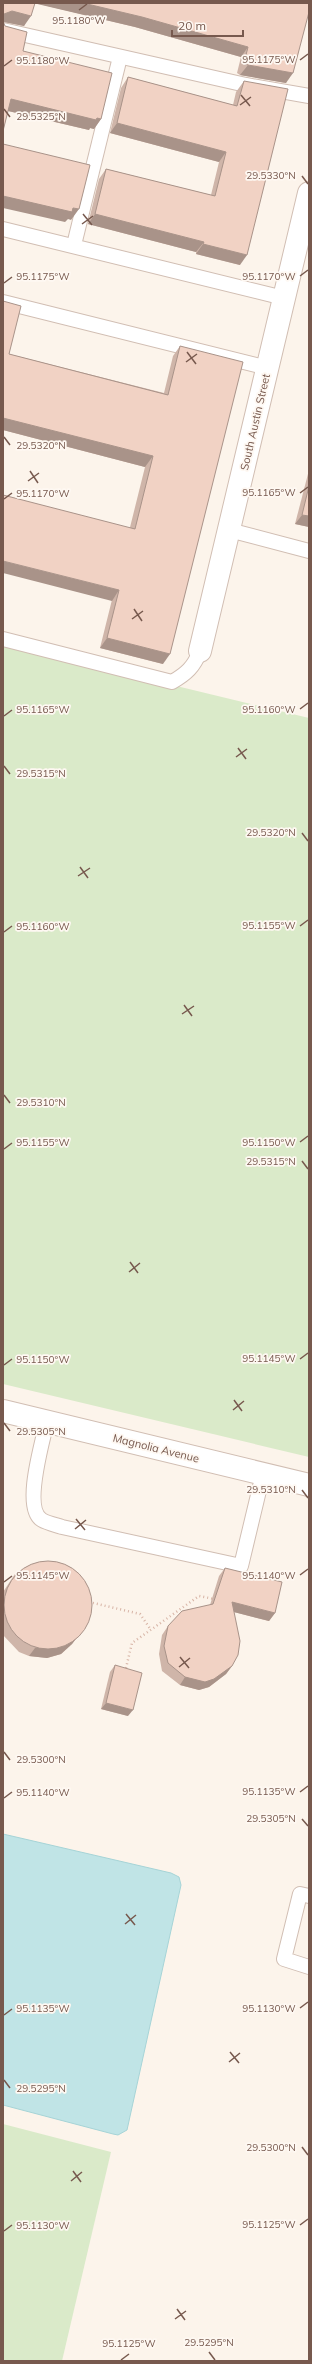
<svg xmlns="http://www.w3.org/2000/svg" width="312" height="2364" font-family="Mulish,sans-serif">
<style>
.green{fill:#daeac9}
.water{fill:#c0e4e6;stroke:#a6d4d7}
.lines{fill:none;stroke-linecap:round;stroke-linejoin:round}
.service-casing{stroke:#d1beb3;stroke-width:16}
.minor-casing{stroke:#d1beb3;stroke-width:24}
.path{stroke:#d7b4a6;stroke-width:2.5;stroke-dasharray:1 3;stroke-linecap:butt}
.service{stroke:#fff;stroke-width:14}
.minor{stroke:#fff;stroke-width:22}
.wall{fill:#cfb5a9}
.shaded-wall{fill:#a99389}
.building{fill:#f1d2c4;stroke:#a99389}
.ticks{fill:none;stroke:#77594e;stroke-width:1.5}
.labels{text-anchor:middle;dominant-baseline:central;stroke-width:3.5;stroke-linejoin:round;paint-order:stroke}
.street-label{font-size:11px;fill:#77594e;stroke:#fef8f2}
.ticks-label{font-size:10px;text-anchor:middle;fill:#77594e;stroke:#fef8f2;stroke-width:3.5;stroke-linejoin:round;paint-order:stroke}
</style>
<rect width="100%" height="100%" fill="#fcf4eb"/>
<g class="green">
<polygon points="3,644 309,718 309,1457 3,1384"/>
<polygon points="3,2124 111,2152 62,2361 3,2361"/>
</g>
<polygon class="water" points="3,1834 171,1873 179,1877 181,1885 127,2130 118,2135 113,2134 3,2105"/>
<g class="lines">
<g class="service-casing">
<g id="service">
<polyline points="3,30 246,85 309,96"/>
<polyline points="3,229 284,298"/>
<polyline points="74,245 120,57"/>
<polyline points="3,302 268,368"/>
<polyline points="229,530 309,551"/>
<path d="M3 639 172 682C186 674 194 667 200 651"/>
<path d="M47 1421C43 1441 22 1508 42 1520 47 1523 56 1525 62 1527L241 1566 263 1474"/>
<polyline points="309,1896 300,1894 284,1959 309,1967"/>
</g>
</g>
<g class="minor-casing">
<g id="minor">
<polyline points="200,651 309,193"/>
<polyline points="3,1411 309,1485"/>
</g>
</g>
<g class="path">
<polyline points="89,1602 140,1614 151,1630"/>
<polyline points="125,1672 132,1643 199,1596 214,1599"/>
</g>
<use href="#service" class="service"/>
<use href="#minor" class="minor"/>
</g>
<g class="wall">
<polygon points="3,3 309,3 286,83 240,75 237,73 241,57 135,27 35,3 24,26 4,22 3,22 5,26 23,51 101,119 94,129 90,128 89,130 8,111 3,131"/>
<polygon points="128,77 233,105 236,92 244,81 240,265 196,254 196,252 88,224 99,179 106,169 211,195 219,162 110,133 121,88"/>
<polygon points="3,301 9,354 164,393 173,356 180,346 163,664 100,648 145,467 3,430"/>
<polygon points="309,470 309,527 295,524"/>
<polygon points="225,1568 275,1613 269,1621 234,1612 232,1666 226,1674 209,1687 199,1690 180,1685 162,1671 159,1654 162,1635 168,1626 210,1605 219,1576"/>
<polygon points="15,1574 81,1632 72,1644 61,1654 47,1658 29,1656 19,1652 3,1635 3,1592"/>
<polygon points="115,1665 128,1716 101,1709 110,1672"/>
</g>
<g class="shaded-wall">
<polygon points="33,3 83,3 142,17 248,47 241,57 135,27"/>
<polygon points="12,11 31,16 24,26 4,22 3,22 3,16 4,14"/>
<polygon points="248,65 293,73 286,83 240,75"/>
<polygon points="11,99 97,118 101,119 94,129 90,128 89,130 4,110"/>
<polygon points="117,123 226,152 219,162 110,133"/>
<polygon points="3,196 73,208 79,209 71,220 68,219 65,222 3,208"/>
<polygon points="95,214 204,242 196,252 88,224"/>
<polygon points="203,244 247,255 240,265 196,254"/>
<polygon points="3,418 153,456 145,467 3,430"/>
<polygon points="302,515 309,516 309,527 295,524"/>
<polygon points="3,561 119,590 112,601 3,573"/>
<polygon points="107,638 170,654 163,664 100,648"/>
<polygon points="232,1602 275,1613 269,1621 226,1610"/>
<polygon points="87,1624 72,1644 61,1654 47,1658 29,1656 35,1648"/>
<polygon points="232,1666 226,1674 209,1687 199,1690 180,1685 185,1677"/>
<polygon points="106,1703 133,1710 128,1716 101,1709"/>
</g>
<g class="building">
<polygon points="3,3 35,3 31,16 12,11 4,14 3,16"/>
<polygon points="83,3 309,3 309,12 293,73 248,65 244,63 248,47 142,17"/>
<polygon points="3,21 5,26 27,32 23,51 112,73 101,119 97,118 96,120 11,99 3,131"/>
<polygon points="128,77 237,106 244,81 288,89 247,255 203,244 204,242 95,214 106,169 215,196 226,152 117,123"/>
<polygon points="3,144 90,165 79,209 73,208 72,212 3,196"/>
<polygon points="3,301 21,306 9,354 168,395 180,346 243,362 170,654 107,638 119,590 3,561 3,495 135,529 153,456 3,418"/>
<polygon points="309,486 309,516 302,515"/>
<circle cx="48" cy="1605" r="44"/>
<polygon points="225,1568 282,1582 275,1613 232,1602 240,1641 238,1655 232,1666 214,1679 205,1682 185,1677 168,1663 164,1646 168,1626 182,1611 213,1604"/>
<polygon points="115,1665 142,1673 133,1710 106,1703"/>
</g>
<path class="ticks" d="M79 10 87 4M300 60 308 54M4 66 12 60M241 95 250 106M240 105 251 97M4 109 10 117M302 176 308 184M83 214 92 225M82 224 93 216M300 276 308 270M4 283 12 277M187 352 196 364M186 362 197 354M4 437 10 445M30 471 38 483M28 481 39 473M300 493 308 487M4 499 12 493M134 609 142 621M132 619 143 611M300 709 308 703M4 716 12 710M238 748 246 759M236 757 247 749M4 766 10 774M302 833 308 841M80 867 88 878M78 876 90 868M300 926 308 920M4 932 12 926M184 1005 192 1016M182 1014 194 1006M4 1095 10 1103M300 1142 308 1136M4 1149 12 1143M302 1161 308 1169M130 1262 138 1273M129 1272 140 1263M300 1359 308 1353M4 1365 12 1359M234 1400 242 1411M233 1410 244 1401M4 1423 10 1431M302 1490 308 1498M76 1519 85 1530M75 1529 86 1520M300 1575 308 1569M4 1582 12 1576M180 1657 189 1668M179 1667 190 1658M4 1752 10 1760M300 1792 308 1786M4 1798 12 1792M302 1819 308 1826M126 1914 135 1925M125 1924 136 1915M300 2008 308 2002M4 2015 12 2009M230 2052 239 2063M229 2062 240 2053M4 2080 10 2088M302 2147 308 2155M73 2171 81 2182M71 2181 82 2172M300 2225 308 2219M4 2231 12 2225M177 2309 185 2320M175 2319 186 2311M209 2352 215 2360M121 2360 129 2354"/>
<g class="labels">
<g class="street-label">
<text transform="translate(255 422) rotate(-77)">South Austin Street</text>
<text transform="translate(156 1448) rotate(14)">Magnolia Avenue</text>
</g>
</g>
<g class="ticks-label">
<text x="79" y="24">95.1180°W</text>
<text x="269" y="63">95.1175°W</text>
<text x="43" y="64">95.1180°W</text>
<text x="41" y="120">29.5325°N</text>
<text x="271" y="179">29.5330°N</text>
<text x="269" y="280">95.1170°W</text>
<text x="43" y="280">95.1175°W</text>
<text x="41" y="449">29.5320°N</text>
<text x="269" y="496">95.1165°W</text>
<text x="43" y="497">95.1170°W</text>
<text x="269" y="713">95.1160°W</text>
<text x="43" y="713">95.1165°W</text>
<text x="41" y="777">29.5315°N</text>
<text x="271" y="836">29.5320°N</text>
<text x="269" y="929">95.1155°W</text>
<text x="43" y="930">95.1160°W</text>
<text x="41" y="1106">29.5310°N</text>
<text x="269" y="1146">95.1150°W</text>
<text x="43" y="1146">95.1155°W</text>
<text x="271" y="1165">29.5315°N</text>
<text x="269" y="1362">95.1145°W</text>
<text x="43" y="1363">95.1150°W</text>
<text x="41" y="1435">29.5305°N</text>
<text x="271" y="1493">29.5310°N</text>
<text x="269" y="1579">95.1140°W</text>
<text x="43" y="1579">95.1145°W</text>
<text x="41" y="1763">29.5300°N</text>
<text x="269" y="1795">95.1135°W</text>
<text x="43" y="1796">95.1140°W</text>
<text x="271" y="1822">29.5305°N</text>
<text x="269" y="2012">95.1130°W</text>
<text x="43" y="2012">95.1135°W</text>
<text x="41" y="2092">29.5295°N</text>
<text x="271" y="2151">29.5300°N</text>
<text x="269" y="2228">95.1125°W</text>
<text x="43" y="2229">95.1130°W</text>
<text x="209" y="2346">29.5295°N</text>
<text x="129" y="2347">95.1125°W</text>
</g>
<rect width="312" height="2364" fill="none" stroke="#77594e" stroke-width="8"/>
<path d="M172 30v6h71v-6" fill="none" stroke="#77594e" stroke-width="2"/>
<text x="178" y="30" font-size="12" fill="#77594e" stroke="#fef8f2" stroke-width="3" paint-order="stroke">20 m</text>
</svg>
